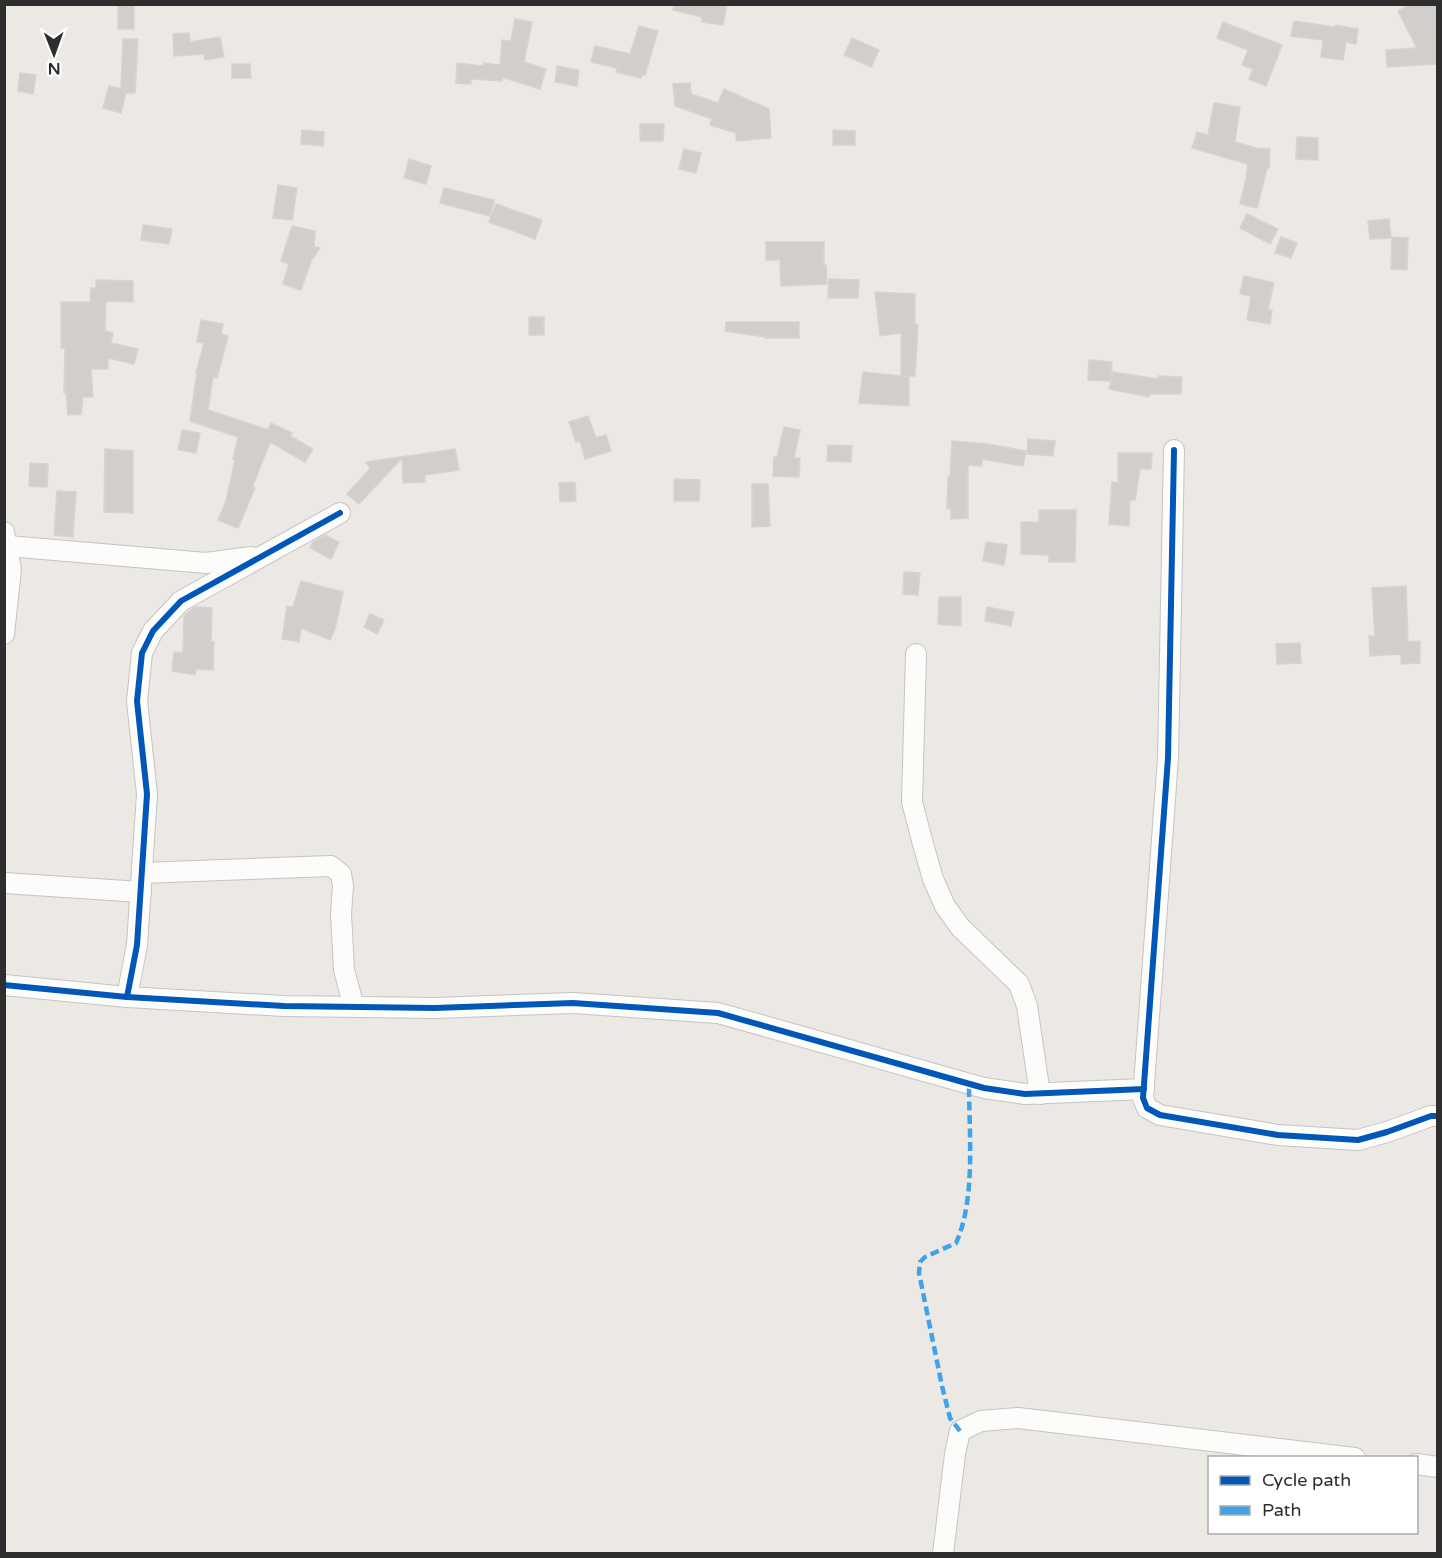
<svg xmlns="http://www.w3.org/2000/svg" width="1442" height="1558" font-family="'Varela Round',sans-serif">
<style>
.building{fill:#d1cecb;stroke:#d7d4d0;stroke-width:1.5}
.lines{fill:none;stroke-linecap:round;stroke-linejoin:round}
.street-casing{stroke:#c5c4c5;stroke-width:22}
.street{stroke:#fcfcfb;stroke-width:20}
.quiet{stroke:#3ea3eb;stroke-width:4.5;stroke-dasharray:9 4.5;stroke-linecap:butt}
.cycleway-casing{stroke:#fff;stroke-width:10}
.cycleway{stroke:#0057b8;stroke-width:6}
</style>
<rect width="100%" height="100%" fill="#ece8e4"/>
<g class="building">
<rect x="118" y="4" width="16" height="25"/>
<polygon points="674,4 727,4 723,25 702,22 702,17 673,10"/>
<polygon points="1410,4 1437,4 1437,64 1387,67 1386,50 1417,48 1398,11"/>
<polygon points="515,19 532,22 524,62 546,69 540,89 502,77 502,81 471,79 471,84 456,83 457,63 483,66 484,63 500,65 502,40 511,41"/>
<polygon points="1294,21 1335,27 1336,25 1358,29 1356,44 1346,42 1343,60 1321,57 1323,40 1291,36"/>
<polygon points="1223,22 1282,45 1266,86 1249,79 1253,69 1242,65 1248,50 1217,38"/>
<polygon points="639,26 658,31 645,75 642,74 641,78 616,72 617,68 591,62 595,46 630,54"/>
<polygon points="189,33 190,42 220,37 224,57 205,60 204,54 174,56 173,34"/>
<polygon points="852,38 879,50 871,67 844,55"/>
<polygon points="123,39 138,39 135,93 126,93 121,113 103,108 109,86 121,89"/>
<polygon points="232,64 250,64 251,78 232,78"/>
<polygon points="557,66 579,70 577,86 555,82"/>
<polygon points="20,73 36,75 33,94 18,91"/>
<polygon points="690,83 691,94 718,103 724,89 769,109 771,138 736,141 736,133 710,125 712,119 675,106 673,84"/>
<polygon points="1214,103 1240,107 1235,142 1256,148 1270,149 1269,168 1267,168 1257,208 1240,204 1246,179 1248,164 1192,148 1197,132 1208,135"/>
<polygon points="640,124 664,124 663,141 640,141"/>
<polygon points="302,130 324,132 323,146 301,144"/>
<polygon points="833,130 855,131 855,145 833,145"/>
<polygon points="1297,137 1318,138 1318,160 1296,159"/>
<polygon points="684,149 701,153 696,173 679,169"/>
<polygon points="409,159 431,166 426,184 404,178"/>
<polygon points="278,185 297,188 292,220 273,218"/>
<polygon points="444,188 494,200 490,216 440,203"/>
<polygon points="496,204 542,220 535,239 489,222"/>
<polygon points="1247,214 1278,229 1270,244 1240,228"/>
<polygon points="1389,219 1391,238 1370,239 1368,221"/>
<polygon points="143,225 172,229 169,244 141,240"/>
<polygon points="292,226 315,231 314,247 320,248 311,261 301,290 283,284 289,264 281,261"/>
<polygon points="1281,237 1297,243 1291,258 1275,253"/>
<polygon points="1392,237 1408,238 1407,270 1391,269"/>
<polygon points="766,242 824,242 824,265 826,265 827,284 781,286 780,260 766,260"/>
<polygon points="1244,276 1274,283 1268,309 1272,310 1270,324 1247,320 1251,296 1240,294"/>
<polygon points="829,279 859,280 858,298 828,298"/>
<polygon points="96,280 133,281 133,302 106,301 105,331 113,333 111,343 138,349 134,364 108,358 108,369 91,369 93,397 83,397 81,414 68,415 66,393 64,393 65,348 61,348 61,302 90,302 91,288 96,288"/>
<polygon points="875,292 915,294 915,325 918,325 915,376 901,376 901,333 880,336"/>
<rect x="529" y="317" width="15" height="18"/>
<polygon points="201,320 223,324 221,334 228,336 217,378 213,377 208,410 268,430 271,423 292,433 290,436 313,449 305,462 270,442 252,488 255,488 238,528 218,520 226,501 235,460 233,459 238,437 190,421 197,373 196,373 204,343 197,342"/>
<polygon points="726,322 799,322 799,338 765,338 765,337 725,331"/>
<polygon points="1089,360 1112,362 1111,381 1088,380"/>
<polygon points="863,372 909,377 909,406 859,403"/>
<polygon points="1113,372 1158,379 1158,376 1182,377 1181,394 1150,394 1149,397 1109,389"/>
<polygon points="588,416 596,438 606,435 611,451 585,459 580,441 576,442 569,422"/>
<polygon points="784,427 800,430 794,458 800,458 799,477 773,476 774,457 777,457"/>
<polygon points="182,430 200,433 196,453 178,450"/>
<polygon points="1028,439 1055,441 1053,456 1027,454"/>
<polygon points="952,441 987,444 1026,451 1023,466 982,459 982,466 968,465 968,518 951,519 951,509 947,509 948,476 950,476"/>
<polygon points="828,445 852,446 851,462 827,461"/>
<polygon points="105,449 133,451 133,513 104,512"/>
<polygon points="455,449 459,470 425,475 425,482 403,483 402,458 359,504 347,494 370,469 366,462"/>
<polygon points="1118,453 1152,453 1151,469 1140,469 1135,500 1130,500 1129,526 1109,524 1112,482 1118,483"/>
<polygon points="30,463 48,464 47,487 29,486"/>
<polygon points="674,479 700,480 699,501 674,501"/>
<polygon points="575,482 576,501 560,502 559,483"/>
<polygon points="752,484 768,484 770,526 752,527"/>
<polygon points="57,491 76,492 73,537 54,535"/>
<polygon points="1039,510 1076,510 1075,562 1049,562 1049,555 1021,554 1021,522 1039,522"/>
<polygon points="325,535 339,542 331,559 310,548 313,542"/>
<polygon points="986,542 1007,545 1004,565 983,561"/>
<polygon points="904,572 920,573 918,595 903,594"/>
<polygon points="301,581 343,592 335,629 330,640 301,628 299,642 282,639 287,606 293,607"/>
<polygon points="1406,586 1408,642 1420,641 1420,663 1401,664 1401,654 1370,656 1369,636 1375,636 1372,588"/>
<polygon points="939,597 961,597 961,626 938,624"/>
<polygon points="194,607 212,608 211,642 214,642 213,670 196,669 195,675 172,671 174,652 183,653 184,616"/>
<polygon points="987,607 1014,612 1011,626 985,621"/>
<polygon points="370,614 384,620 377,634 364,627"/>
<polygon points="1300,643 1301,663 1277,664 1276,644"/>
</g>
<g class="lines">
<g class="street-casing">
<g id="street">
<polyline points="1174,450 1168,758 1143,1098 1147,1108 1160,1115 1278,1135 1358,1140 1387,1132 1431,1116 1438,1116"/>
<polyline points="4,532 11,569 4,634"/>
<polyline points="8,546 206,563 251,557"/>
<polyline points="916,654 912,802 923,844 933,879 945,906 960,927 1019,984 1027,1006 1040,1094"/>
<polyline points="142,873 331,866 341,874 343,885 341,914 344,970 354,1007"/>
<polyline points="4,883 141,892"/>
<polyline points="4,985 127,997 284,1006 435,1008 573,1003 718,1013 984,1088 1025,1094 1144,1089"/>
<polyline points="127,997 137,945 147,794 137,701 142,653 153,631 181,601 340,513"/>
<polyline points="1416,1464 1438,1467"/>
<polyline points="943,1554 955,1454 960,1431 981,1421 1018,1418 1355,1458"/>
</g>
</g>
<use href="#street" class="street"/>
<path class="quiet" d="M960 1431 950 1418 942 1386 919 1273 920 1262 925 1257 956 1243C976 1199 969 1133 969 1084"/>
<g class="cycleway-casing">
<g id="cycleway">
<polyline points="1174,450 1168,758 1143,1098 1147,1108 1160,1115 1278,1135 1358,1140 1387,1132 1431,1116 1438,1116"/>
<polyline points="4,985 127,997 284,1006 435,1008 573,1003 718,1013 984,1088 1025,1094 1144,1089"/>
<polyline points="127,997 137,945 147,794 137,701 142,653 153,631 181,601 340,513"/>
</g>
</g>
<use href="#cycleway" class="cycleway"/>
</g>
<rect width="1442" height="1558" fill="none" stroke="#2e2e2e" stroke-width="12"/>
<rect x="1208" y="1456" width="210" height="78" fill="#ffffff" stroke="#ababab" stroke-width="1.5"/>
<rect x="1220" y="1476" width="30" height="9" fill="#0057b8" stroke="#ababab" stroke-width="1.5"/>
<text x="1262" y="1486" font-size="18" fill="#2e2e2e">Cycle path</text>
<rect x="1220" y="1506" width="30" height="9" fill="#3ea3eb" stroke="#ababab" stroke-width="1.5"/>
<text x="1262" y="1516" font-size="18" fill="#2e2e2e">Path</text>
<g transform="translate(54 54) rotate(179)" stroke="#ffffff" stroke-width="4.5" paint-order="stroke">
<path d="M0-4.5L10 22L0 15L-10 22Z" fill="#2e2e2e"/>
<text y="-9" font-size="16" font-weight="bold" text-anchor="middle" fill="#2e2e2e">N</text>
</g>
</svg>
